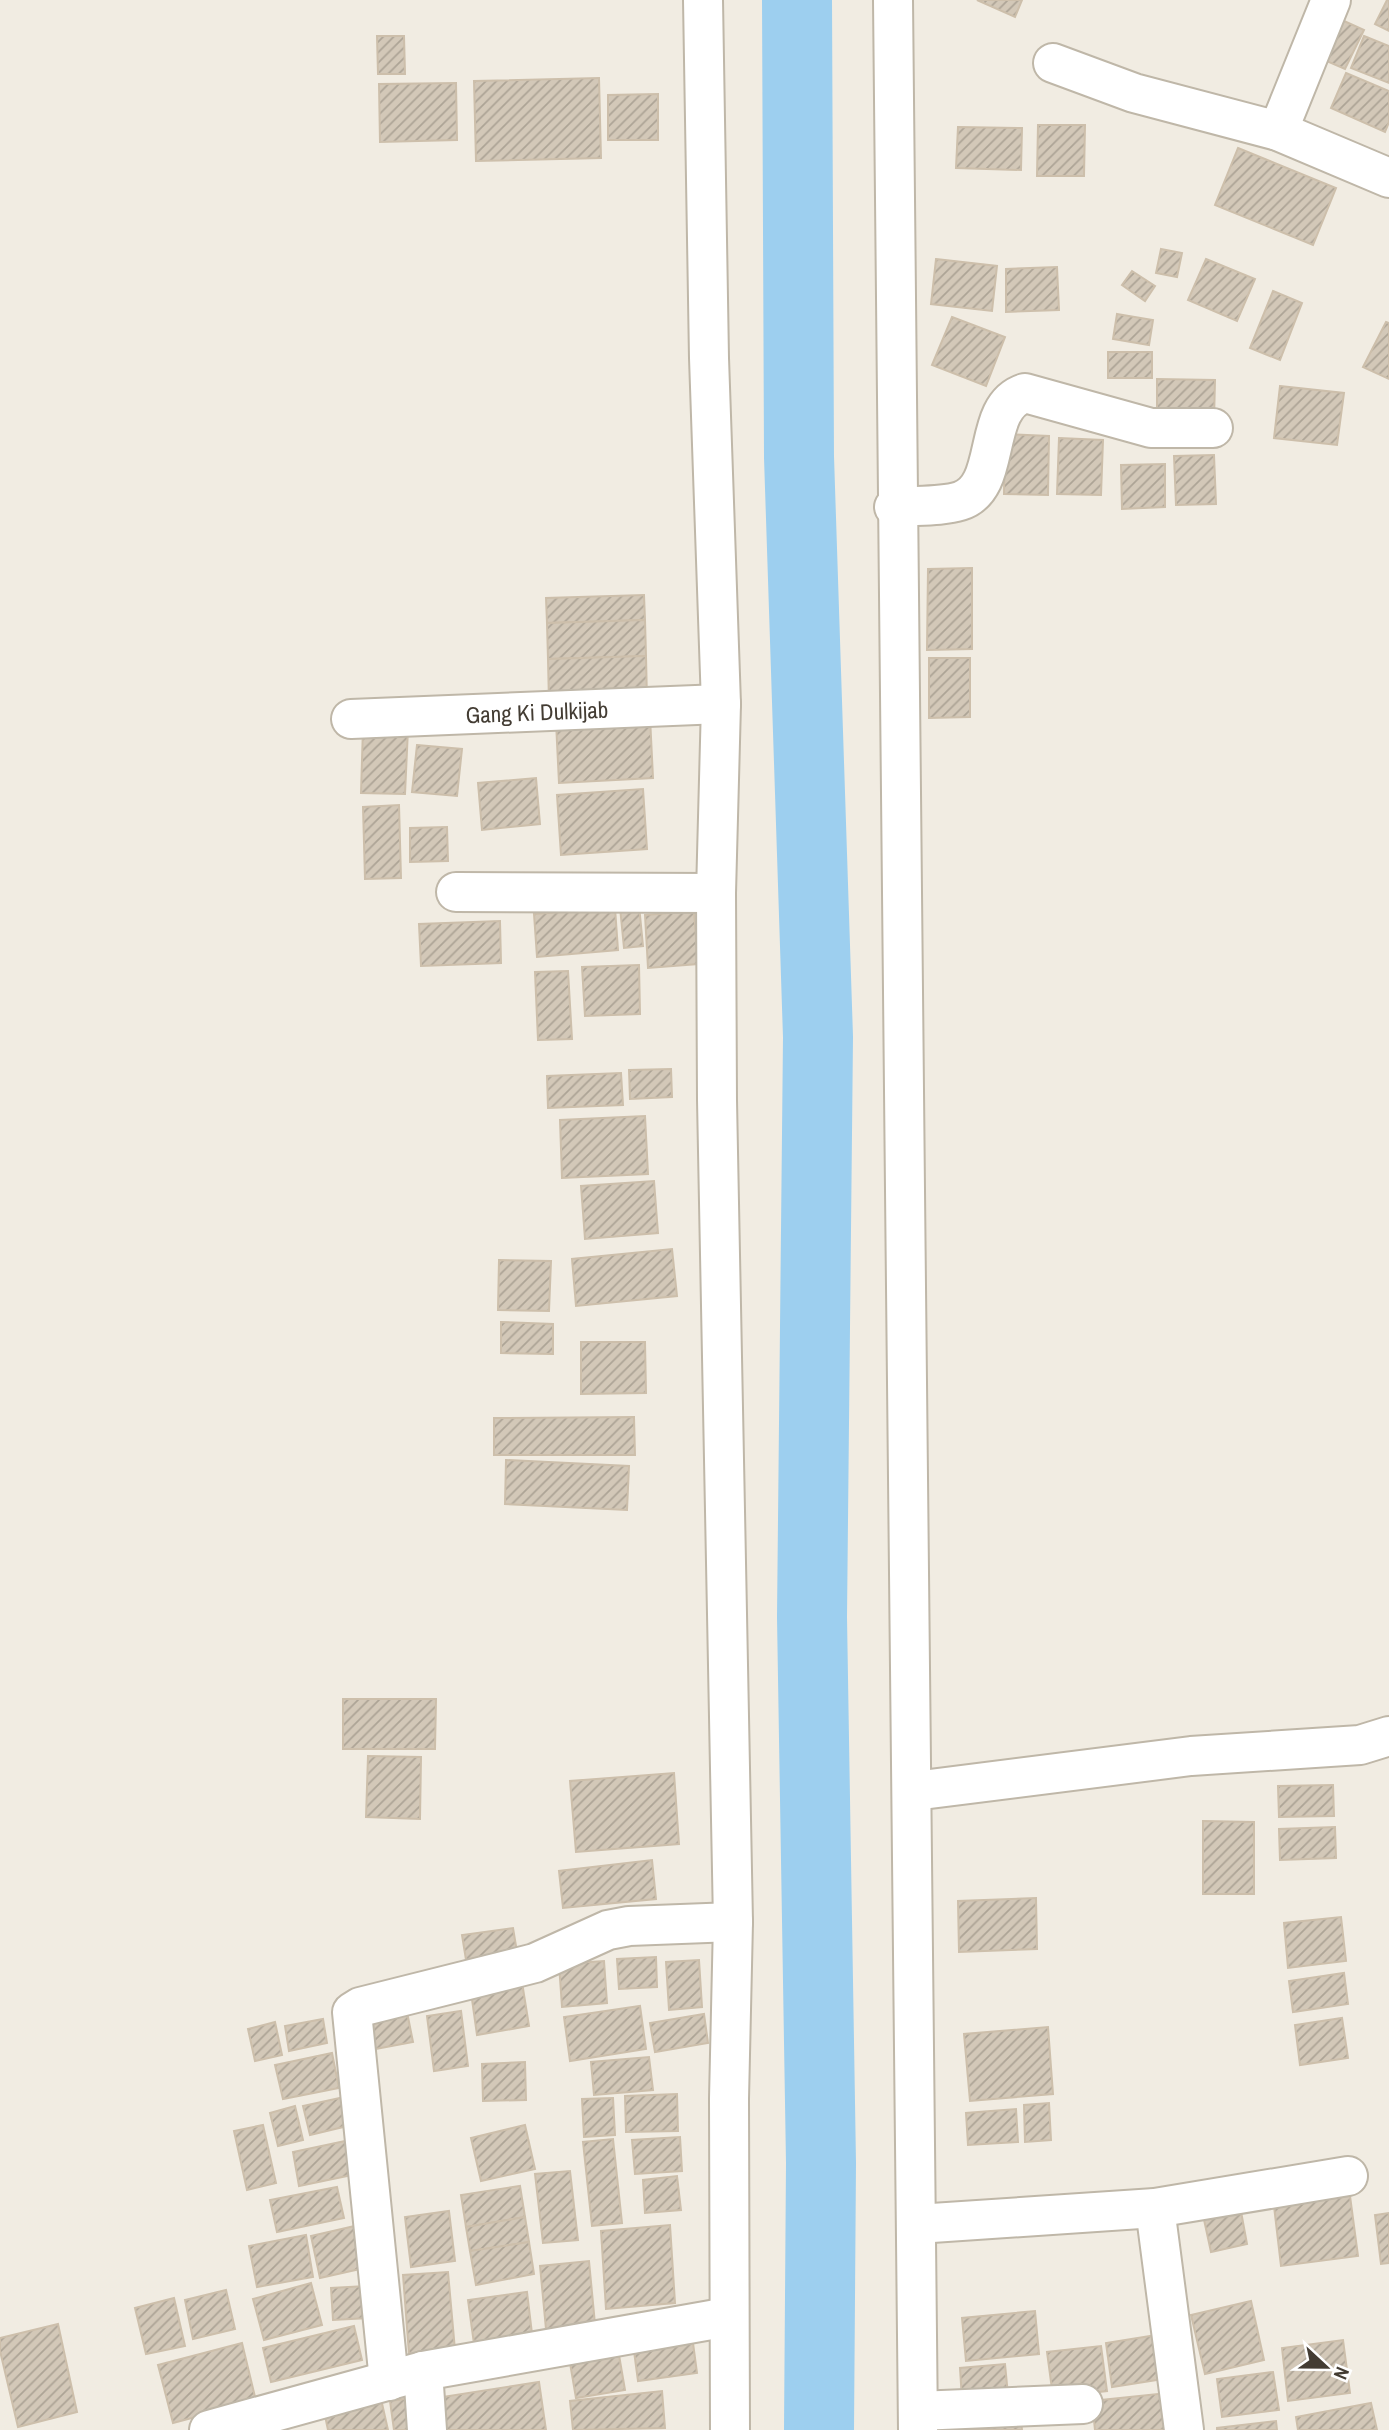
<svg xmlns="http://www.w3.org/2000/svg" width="1389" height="2430" font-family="'Archivo Narrow',sans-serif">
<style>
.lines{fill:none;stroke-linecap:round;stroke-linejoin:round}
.river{stroke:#9dcfef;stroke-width:70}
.building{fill:url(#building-hatch);stroke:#cdbfab;stroke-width:2}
.minor-casing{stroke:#bfb7a8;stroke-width:42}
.minor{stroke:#fff;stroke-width:38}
.labels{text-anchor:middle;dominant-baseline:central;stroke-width:6;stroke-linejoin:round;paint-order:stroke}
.street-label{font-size:23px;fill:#433c33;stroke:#fff}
</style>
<defs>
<pattern id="building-hatch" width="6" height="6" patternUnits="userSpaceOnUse" patternTransform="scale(1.75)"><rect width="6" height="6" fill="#d3c8b8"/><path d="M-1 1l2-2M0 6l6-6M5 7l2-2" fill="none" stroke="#ada496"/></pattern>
</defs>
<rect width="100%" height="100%" fill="#f1ece2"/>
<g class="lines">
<polyline class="river" points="797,0 799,457 818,1037 812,1617 821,2163 819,2430"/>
</g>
<g class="building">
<polygon points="977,0 1022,0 1015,17"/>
<polygon points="1387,0 1389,0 1389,31 1375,24"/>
<polygon points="1333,16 1364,30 1345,69 1315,56"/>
<polygon points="377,36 404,36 405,74 378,74"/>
<polygon points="1364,36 1389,46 1389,83 1351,68"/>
<polygon points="1346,73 1389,91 1389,122 1385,132 1331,108"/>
<polygon points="599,78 601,158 476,161 474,81"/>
<polygon points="456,83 457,140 380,142 379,84"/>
<polygon points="658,94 658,140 608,140 608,95"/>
<polygon points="1038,125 1085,125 1084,176 1037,176"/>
<polygon points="958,127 1022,128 1021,170 956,168"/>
<polygon points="1238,148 1336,188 1313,245 1215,205"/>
<polygon points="1161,249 1182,253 1177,277 1156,273"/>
<polygon points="936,259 997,266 992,311 931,304"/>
<polygon points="1206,259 1255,279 1237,321 1188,300"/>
<polygon points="1057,267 1059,310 1006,312 1006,269"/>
<polygon points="1132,271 1155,286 1145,301 1122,285"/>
<polygon points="1273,291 1302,303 1280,360 1250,348"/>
<polygon points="1117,314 1153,320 1149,345 1113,339"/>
<polygon points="952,317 1005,337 986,386 932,365"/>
<polygon points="1386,322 1389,323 1389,379 1363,367"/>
<rect x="1108" y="352" width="44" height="26"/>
<polygon points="1157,379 1215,380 1214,421 1157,419"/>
<polygon points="1280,386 1344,393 1337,445 1274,438"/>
<polygon points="1005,434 1049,436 1048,495 1004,494"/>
<polygon points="1059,438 1103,440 1101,495 1057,494"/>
<polygon points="1214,455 1216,504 1176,505 1174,456"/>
<polygon points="1165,464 1165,507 1122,509 1121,465"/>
<polygon points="972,568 972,649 927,650 928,569"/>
<polygon points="644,595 645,620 547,623 546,598"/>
<polygon points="645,620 646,656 548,659 547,623"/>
<polygon points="646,656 647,700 549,703 548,659"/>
<polygon points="929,658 970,658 970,717 929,718"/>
<polygon points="650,717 653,778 559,783 556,722"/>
<polygon points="363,727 408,729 405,794 361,793"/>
<polygon points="417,745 462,749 457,796 412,792"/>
<polygon points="536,778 540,824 482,830 478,783"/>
<polygon points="643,789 647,849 561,855 557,795"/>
<polygon points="399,805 401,878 365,879 363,807"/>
<polygon points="447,827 448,861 410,862 410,828"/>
<polygon points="638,895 643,946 624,948 619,897"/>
<polygon points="615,908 618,950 537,957 534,914"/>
<polygon points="694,911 698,964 648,968 645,915"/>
<polygon points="500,921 501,963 421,966 419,924"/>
<polygon points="639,965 640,1014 585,1016 582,967"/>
<polygon points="568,971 572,1039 538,1040 535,972"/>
<polygon points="671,1069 672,1097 630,1099 629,1070"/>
<polygon points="621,1073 623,1105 548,1108 547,1076"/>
<polygon points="645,1116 648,1174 562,1178 560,1120"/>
<polygon points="654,1181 658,1233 585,1239 581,1186"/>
<polygon points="672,1249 677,1296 576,1306 572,1259"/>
<polygon points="499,1260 551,1261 549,1311 498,1310"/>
<polygon points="501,1322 553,1324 553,1354 501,1353"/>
<polygon points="581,1342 645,1342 646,1393 581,1394"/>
<polygon points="634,1417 635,1455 494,1455 494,1418"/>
<polygon points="506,1460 629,1466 627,1510 505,1504"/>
<polygon points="343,1699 436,1699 435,1749 343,1749"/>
<polygon points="368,1756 421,1757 420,1819 366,1817"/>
<polygon points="674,1773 679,1844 576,1852 570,1781"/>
<polygon points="1333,1785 1334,1816 1279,1817 1278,1786"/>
<polygon points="1203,1821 1254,1822 1254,1894 1203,1894"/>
<polygon points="1335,1827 1336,1858 1280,1860 1279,1829"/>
<polygon points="652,1860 656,1899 563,1908 559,1871"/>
<polygon points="1036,1898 1037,1949 959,1952 958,1901"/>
<polygon points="1341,1917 1346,1961 1288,1968 1284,1923"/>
<polygon points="513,1928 519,1964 468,1972 462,1935"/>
<polygon points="656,1957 657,1987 619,1989 617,1959"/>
<polygon points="699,1960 702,2007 669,2010 666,1962"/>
<polygon points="604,1961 607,2003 562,2007 559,1964"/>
<polygon points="1344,1973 1348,2004 1293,2012 1289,1981"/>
<polygon points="521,1976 529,2026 477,2035 470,1985"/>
<polygon points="640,2006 646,2049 570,2061 564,2017"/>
<polygon points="406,2007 413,2042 370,2050 363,2016"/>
<polygon points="461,2011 468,2066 434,2071 427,2016"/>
<polygon points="704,2014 708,2043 655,2052 650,2023"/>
<polygon points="1342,2018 1348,2058 1300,2065 1295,2025"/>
<polygon points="323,2019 327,2043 289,2051 285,2026"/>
<polygon points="275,2022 282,2055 255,2061 248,2029"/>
<polygon points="1048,2027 1053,2094 970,2101 964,2034"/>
<polygon points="332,2053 339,2088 283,2099 275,2065"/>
<polygon points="649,2057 653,2090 594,2095 591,2062"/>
<polygon points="525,2062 526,2100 483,2101 482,2064"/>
<polygon points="677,2094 678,2131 626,2132 625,2096"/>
<polygon points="349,2096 356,2124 310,2135 303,2106"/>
<polygon points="613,2098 615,2135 584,2137 582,2099"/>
<polygon points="1049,2103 1051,2140 1025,2142 1024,2105"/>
<polygon points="295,2106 303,2140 278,2146 270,2113"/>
<polygon points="1016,2109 1018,2142 968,2145 966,2113"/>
<polygon points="263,2125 276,2183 247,2190 234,2131"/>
<polygon points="525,2125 535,2169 481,2181 471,2138"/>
<polygon points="680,2137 682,2171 635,2174 632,2140"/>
<polygon points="613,2139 622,2223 592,2226 583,2142"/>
<polygon points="350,2140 357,2174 299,2186 293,2152"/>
<polygon points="570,2171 578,2240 543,2243 535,2174"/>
<polygon points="677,2176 681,2210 645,2213 643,2180"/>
<polygon points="520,2186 525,2217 466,2227 461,2195"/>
<polygon points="337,2187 344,2218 277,2232 270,2200"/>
<polygon points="1350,2196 1358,2256 1281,2266 1274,2206"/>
<polygon points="1240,2206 1247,2244 1211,2252 1203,2215"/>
<polygon points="449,2211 455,2261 411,2267 405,2217"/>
<polygon points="1389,2213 1389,2263 1381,2264 1375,2215"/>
<polygon points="525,2217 529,2242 470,2251 466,2227"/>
<polygon points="359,2225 369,2267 320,2278 311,2236"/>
<polygon points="670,2225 675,2303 606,2309 601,2231"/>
<polygon points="306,2235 313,2277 257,2287 249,2246"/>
<polygon points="529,2242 534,2274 476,2285 470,2251"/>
<polygon points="589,2261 595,2324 546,2329 540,2266"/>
<polygon points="448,2272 455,2350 409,2354 403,2275"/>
<polygon points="311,2283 322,2325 264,2340 253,2299"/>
<polygon points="366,2286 369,2318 333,2320 331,2288"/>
<polygon points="226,2290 235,2329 193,2339 185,2300"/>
<polygon points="527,2292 533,2342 475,2351 468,2300"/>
<polygon points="174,2298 185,2346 146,2354 135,2308"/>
<polygon points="1251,2301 1264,2360 1205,2374 1191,2315"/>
<polygon points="1035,2311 1039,2354 966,2361 962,2318"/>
<polygon points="58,2324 77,2412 18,2427 0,2351 0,2338"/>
<polygon points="354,2326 362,2360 271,2382 263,2348"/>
<polygon points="1163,2334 1170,2378 1112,2387 1106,2343"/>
<polygon points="1343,2340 1350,2393 1288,2401 1282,2348"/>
<polygon points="242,2343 256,2401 173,2423 158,2365"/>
<polygon points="693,2343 697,2373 638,2381 634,2351"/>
<polygon points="1101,2346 1107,2391 1053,2397 1047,2352"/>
<polygon points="619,2355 625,2390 576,2398 570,2363"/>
<polygon points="1005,2364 1008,2395 962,2400 960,2368"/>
<polygon points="1273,2372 1279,2410 1222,2417 1217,2379"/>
<polygon points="539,2382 546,2430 441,2430 436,2398"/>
<polygon points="662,2391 665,2428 573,2430 570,2401"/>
<polygon points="1167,2393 1171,2430 1095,2430 1092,2401"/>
<polygon points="412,2398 416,2430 394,2430 390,2401"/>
<polygon points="381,2399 388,2430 328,2430 324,2411"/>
<polygon points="1371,2403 1377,2430 1298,2430 1296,2417"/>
<polygon points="1020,2411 1022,2430 967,2430 965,2417"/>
<polygon points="1276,2421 1277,2430 1217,2430 1217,2428"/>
</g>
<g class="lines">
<g class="minor-casing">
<g id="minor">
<polyline points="703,0 709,358 721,704 716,893 717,1100 733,1922 729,2099 730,2430"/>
<path d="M893 0C895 810 915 1620 918 2430"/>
<polyline points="1053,63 1134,93 1278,131 1331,0"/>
<polyline points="1278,131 1389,178"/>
<path d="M894 507C915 505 941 507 960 501 1004 487 980 407 1025 393L1151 428H1213"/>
<path id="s1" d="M351 719 721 704"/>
<polyline points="456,892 716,893"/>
<polyline points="914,1791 1191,1756 1360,1745 1389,1736"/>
<polyline points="1155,2208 1184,2430"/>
<polyline points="917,2224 1155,2208 1348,2176"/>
<polyline points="423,2371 427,2430"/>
<polyline points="389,2381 352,2012 360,2007 535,1963 608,1930 629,1926 733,1922"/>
<polyline points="918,2411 1083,2404"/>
<polyline points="209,2430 423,2371 728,2317"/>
</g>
</g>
<use href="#minor" class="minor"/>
</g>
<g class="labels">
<g class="street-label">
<text stroke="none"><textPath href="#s1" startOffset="186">Gang Ki Dulkijab</textPath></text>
</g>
</g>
<g transform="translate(1326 2367) rotate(112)" stroke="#ffffff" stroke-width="5" paint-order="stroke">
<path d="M0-5L12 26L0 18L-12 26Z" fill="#433c33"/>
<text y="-10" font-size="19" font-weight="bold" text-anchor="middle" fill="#433c33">N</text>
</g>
</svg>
